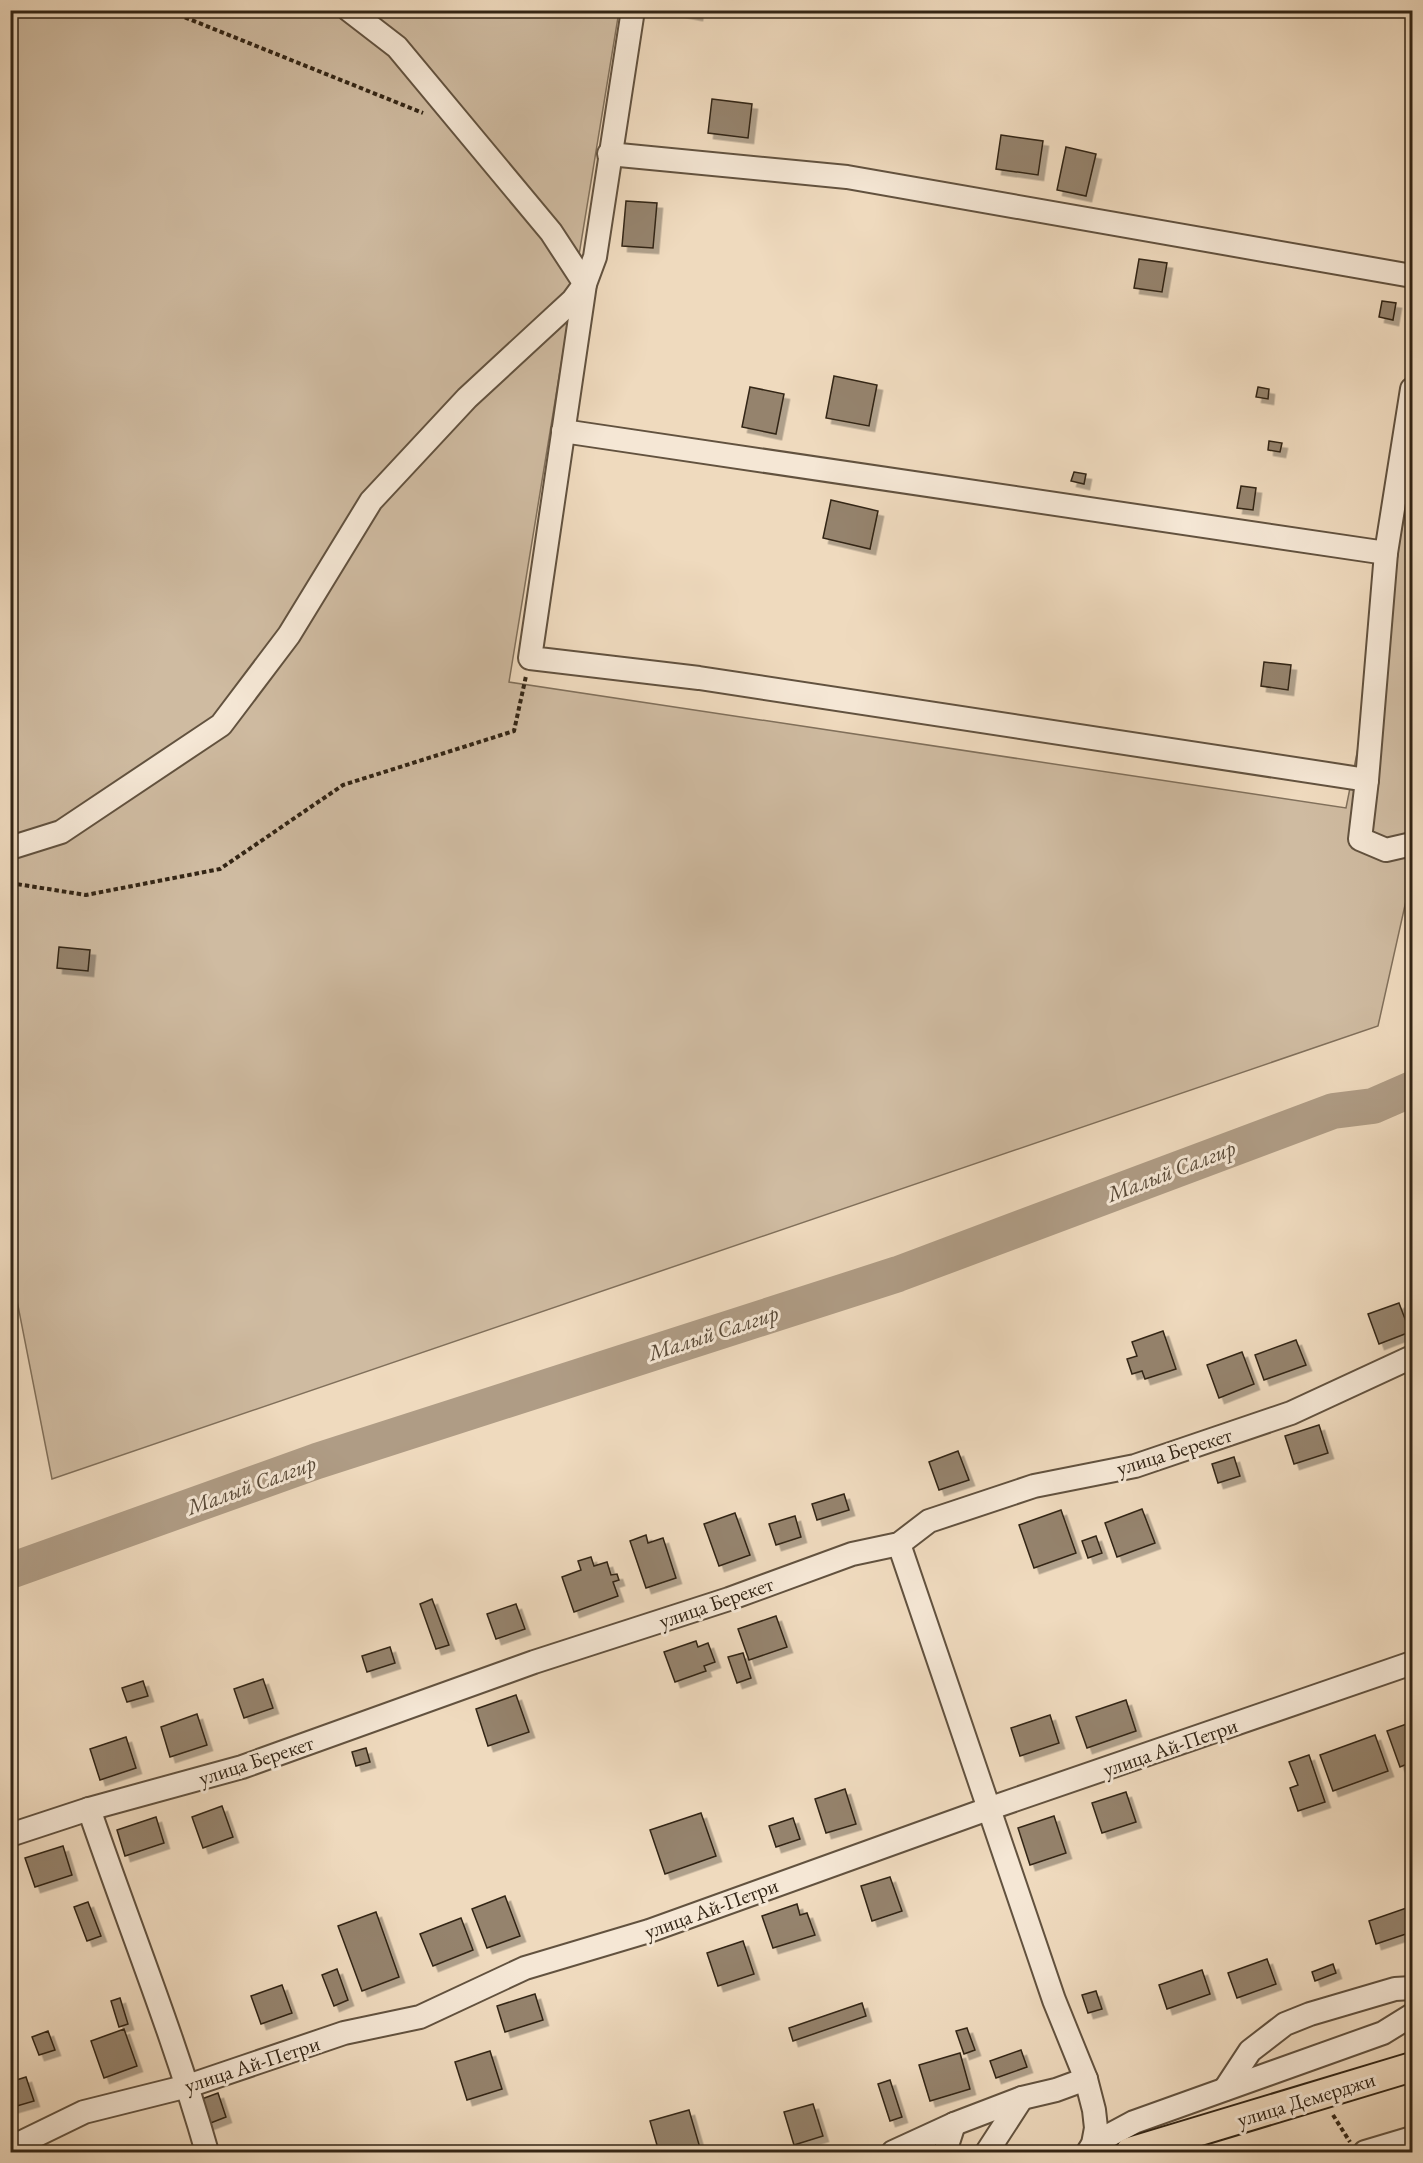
<svg xmlns="http://www.w3.org/2000/svg" width="1423" height="2163" font-family="'EB Garamond',serif">
<style>
.green{fill:#cfbba1;stroke:#81705b;stroke-width:1.5}
.lines{fill:none;stroke-linecap:round;stroke-linejoin:round}
.river{stroke:#af9c85;stroke-width:36}
.building{fill:#95836d;stroke:#332515;stroke-width:1.5;filter:url(#shadow)}
.minor-casing{stroke:#62523f;stroke-width:26}
.major-casing{stroke:#332515;stroke-width:32}
.path{stroke:#332515;stroke-width:4;stroke-dasharray:4.5 3;stroke-linecap:butt}
.minor{stroke:#f5e7d5;stroke-width:22}
.major{stroke:#efdabe;stroke-width:28}
.labels{text-anchor:middle;dominant-baseline:central;stroke-width:6;stroke-linejoin:round;paint-order:stroke}
.street-label{font-size:21px;fill:#332515;stroke:#f5e7d5}
.water-label{font-size:22px;font-style:italic;fill:#584937;stroke:#f5e7d5}
</style>
<defs>
<filter id="shadow"><feDropShadow dx="5.5" dy="5.5" stdDeviation="0" flood-color="#0004"/></filter>
</defs>
<rect width="100%" height="100%" fill="#efdabe"/>
<filter id="stains"><feTurbulence type="fractalNoise" baseFrequency=".00333" numOctaves="4"/><feColorMatrix values="0 0 0 0 .2 0 0 0 0 .09 0 0 0 0 .02 0 0 0 .5 -.17"/></filter>
<radialGradient id="worn" r=".72"><stop offset=".6" stop-color="#630" stop-opacity="0"/><stop offset="1" stop-color="#630" stop-opacity=".3"/></radialGradient>
<polygon class="green" points="10,11 619,11 509,682 1346,808 1412,478 1412,874 1378,1026 52,1479 10,1265"/>
<g class="lines">
<polyline class="river" points="10,1571 317,1461 898,1274 1333,1111 1373,1106 1412,1089"/>
</g>
<g class="building">
<polygon points="671,10 698,10 697,15"/>
<polygon points="712,99 752,104 748,138 708,133"/>
<polygon points="1001,135 1043,141 1038,175 996,169"/>
<polygon points="1066,147 1096,154 1086,196 1057,190"/>
<polygon points="626,201 657,203 653,248 622,246"/>
<polygon points="1139,259 1167,263 1162,292 1134,288"/>
<polygon points="1382,301 1396,303 1393,320 1379,317"/>
<polygon points="834,376 877,385 869,426 826,418"/>
<polygon points="750,387 784,394 776,434 742,427"/>
<polygon points="1258,387 1269,389 1268,399 1256,397"/>
<polygon points="1269,441 1282,443 1280,452 1268,450"/>
<polygon points="1074,472 1086,474 1084,484 1071,481"/>
<polygon points="1241,486 1256,488 1253,510 1237,508"/>
<polygon points="831,500 878,511 870,549 823,538"/>
<polygon points="1264,662 1291,665 1288,690 1261,686"/>
<polygon points="59,947 90,950 88,971 57,968"/>
<polygon points="1399,1303 1410,1332 1379,1344 1368,1314"/>
<polygon points="1163,1331 1176,1369 1145,1379 1142,1371 1132,1374 1127,1359 1137,1356 1132,1342"/>
<polygon points="1296,1340 1306,1365 1264,1380 1255,1355"/>
<polygon points="1242,1352 1254,1384 1219,1398 1207,1365"/>
<polygon points="1319,1425 1328,1453 1294,1464 1285,1436"/>
<polygon points="958,1451 969,1480 939,1490 929,1462"/>
<polygon points="1234,1457 1240,1476 1218,1483 1212,1464"/>
<polygon points="844,1494 849,1510 817,1520 812,1504"/>
<polygon points="1142,1509 1155,1543 1117,1557 1105,1523"/>
<polygon points="1061,1510 1076,1553 1034,1568 1019,1525"/>
<polygon points="735,1513 750,1555 719,1566 704,1524"/>
<polygon points="795,1516 801,1537 776,1545 769,1524"/>
<polygon points="646,1535 648,1543 663,1538 676,1578 646,1588 630,1541"/>
<polygon points="1096,1536 1102,1553 1088,1558 1082,1541"/>
<polygon points="591,1557 594,1566 607,1562 611,1575 617,1574 619,1580 613,1582 618,1596 574,1612 562,1577 581,1570 578,1561"/>
<polygon points="432,1599 449,1645 436,1649 420,1604"/>
<polygon points="516,1604 525,1629 496,1639 487,1614"/>
<polygon points="776,1616 787,1647 749,1660 738,1629"/>
<polygon points="696,1641 698,1647 708,1643 715,1662 704,1666 706,1671 675,1682 664,1652"/>
<polygon points="390,1647 395,1663 367,1672 362,1656"/>
<polygon points="743,1653 751,1678 737,1683 728,1657"/>
<polygon points="263,1679 273,1708 244,1718 234,1689"/>
<polygon points="143,1681 148,1696 127,1702 122,1688"/>
<polygon points="516,1695 529,1732 488,1746 476,1709"/>
<polygon points="1126,1700 1136,1731 1087,1748 1076,1717"/>
<polygon points="197,1714 207,1745 170,1757 161,1727"/>
<polygon points="1050,1715 1059,1743 1020,1756 1011,1728"/>
<polygon points="1412,1722 1412,1762 1400,1767 1387,1731"/>
<polygon points="1375,1735 1388,1771 1333,1791 1320,1755"/>
<polygon points="126,1737 136,1768 100,1780 90,1749"/>
<polygon points="366,1748 370,1762 356,1766 352,1752"/>
<polygon points="1309,1755 1325,1802 1298,1811 1290,1788 1298,1785 1289,1762"/>
<polygon points="845,1789 856,1824 826,1833 815,1799"/>
<polygon points="1126,1792 1136,1822 1102,1833 1092,1803"/>
<polygon points="222,1806 233,1837 203,1848 192,1817"/>
<polygon points="701,1813 716,1856 665,1874 650,1830"/>
<polygon points="1054,1816 1066,1853 1030,1865 1018,1828"/>
<polygon points="156,1817 164,1843 125,1856 117,1830"/>
<polygon points="793,1818 800,1839 776,1847 769,1826"/>
<polygon points="63,1846 72,1875 35,1887 25,1858"/>
<polygon points="890,1877 902,1911 872,1921 861,1886"/>
<polygon points="505,1896 520,1936 487,1948 472,1909"/>
<polygon points="88,1902 101,1936 87,1941 74,1907"/>
<polygon points="797,1904 800,1915 807,1913 815,1935 773,1948 762,1916"/>
<polygon points="1412,1906 1412,1932 1376,1944 1369,1921"/>
<polygon points="376,1912 399,1977 362,1991 338,1926"/>
<polygon points="461,1918 473,1950 433,1966 420,1934"/>
<polygon points="743,1941 754,1974 718,1986 707,1953"/>
<polygon points="1267,1959 1276,1984 1237,1998 1228,1973"/>
<polygon points="1333,1964 1336,1973 1315,1981 1312,1972"/>
<polygon points="337,1969 348,2000 334,2006 322,1975"/>
<polygon points="1202,1970 1210,1994 1167,2009 1159,1985"/>
<polygon points="282,1985 292,2013 261,2024 251,1996"/>
<polygon points="1096,1991 1102,2009 1088,2013 1082,1995"/>
<polygon points="535,1994 543,2020 505,2032 497,2006"/>
<polygon points="120,1998 128,2024 119,2027 111,2001"/>
<polygon points="862,2003 866,2016 793,2041 789,2028"/>
<polygon points="967,2028 975,2050 964,2054 956,2031"/>
<polygon points="124,2029 137,2066 104,2078 91,2041"/>
<polygon points="48,2031 55,2050 39,2055 32,2037"/>
<polygon points="1021,2050 1027,2067 996,2078 990,2061"/>
<polygon points="490,2051 502,2089 467,2100 455,2062"/>
<polygon points="960,2053 970,2089 930,2101 919,2065"/>
<polygon points="26,2077 34,2101 10,2108 10,2082"/>
<polygon points="890,2080 902,2117 890,2121 878,2084"/>
<polygon points="218,2093 226,2117 208,2124 199,2100"/>
<polygon points="813,2104 823,2136 794,2145 784,2112"/>
<polygon points="689,2110 700,2148 684,2152 659,2152 650,2121"/>
</g>
<g class="lines">
<g class="minor-casing">
<g id="minor">
<polyline points="349,10 397,47 551,232 585,284"/>
<polyline points="633,10 595,257 585,284 530,658 699,678 1367,780"/>
<polyline points="609,154 847,177 1412,276"/>
<polyline points="1412,389 1386,553 1367,780 1360,839 1386,850 1412,844"/>
<polyline points="563,431 1386,553"/>
<polyline points="10,848 61,832 221,725 289,635 371,501 467,398 573,300 584,285"/>
<polyline points="899,1544 1054,2000 1086,2079 1094,2110 1096,2128 1093,2144 1088,2152"/>
<path d="M89 1809C128 1923 174 2036 207 2152"/>
<polyline points="10,1835 89,1809 242,1767 534,1662 729,1599 852,1554 899,1544 929,1521 1034,1486 1135,1466 1291,1413 1412,1357"/>
<polyline points="1225,2089 1250,2051 1285,2024 1310,2014 1395,1989 1412,1988"/>
<polyline points="1093,2144 1134,2122 1383,2033 1412,2015"/>
<polyline points="10,2148 84,2112 188,2086 344,2033 420,2017 525,1968 649,1931 988,1809 1412,1663"/>
<polyline points="893,2152 954,2124 1022,2098 1056,2090 1086,2079"/>
<polyline points="945,2152 954,2124"/>
<polyline points="987,2152 1022,2098"/>
<polyline points="1365,2152 1412,2138"/>
</g>
</g>
<g class="major-casing">
<polyline id="major" points="1130,2152 1412,2067"/>
</g>
<g class="path">
<polyline points="172,10 179,15 423,113"/>
<polyline points="10,883 86,895 220,869 343,785 514,731 526,676"/>
<polyline points="1333,2115 1350,2142"/>
</g>
<use href="#minor" class="minor"/>
<use href="#major" class="major"/>
</g>
<g class="labels">
<g class="street-label">
<text transform="translate(1174 1451) rotate(-17)">улица Берекет</text>
<text transform="translate(716 1602) rotate(-19)">улица Берекет</text>
<text transform="translate(1170 1747) rotate(-19)">улица Ай-Петри</text>
<text transform="translate(256 1760) rotate(-18)">улица Берекет</text>
<text transform="translate(711 1908) rotate(-20)">улица Ай-Петри</text>
<text transform="translate(252 2064) rotate(-18)">улица Ай-Петри</text>
<text transform="translate(1306 2099) rotate(-17)">улица Демерджи</text>
</g>
<g class="water-label">
<text transform="translate(1171 1171) rotate(-21)">Малый Салгир</text>
<text transform="translate(713 1333) rotate(-18)">Малый Салгир</text>
<text transform="translate(251 1485) rotate(-20)">Малый Салгир</text>
</g>
</g>
<rect width="1423" height="2163" fill="none" stroke="#efdabe" stroke-width="36"/>
<rect x="12" y="12" width="1399" height="2139" fill="none" stroke="#332515" stroke-width="3"/>
<rect x="18" y="18" width="1387" height="2127" fill="none" stroke="#332515" stroke-width="1.5"/>
<rect width="100%" height="100%" filter="url(#stains)"/>
<rect width="100%" height="100%" fill="url(#worn)"/>
</svg>
